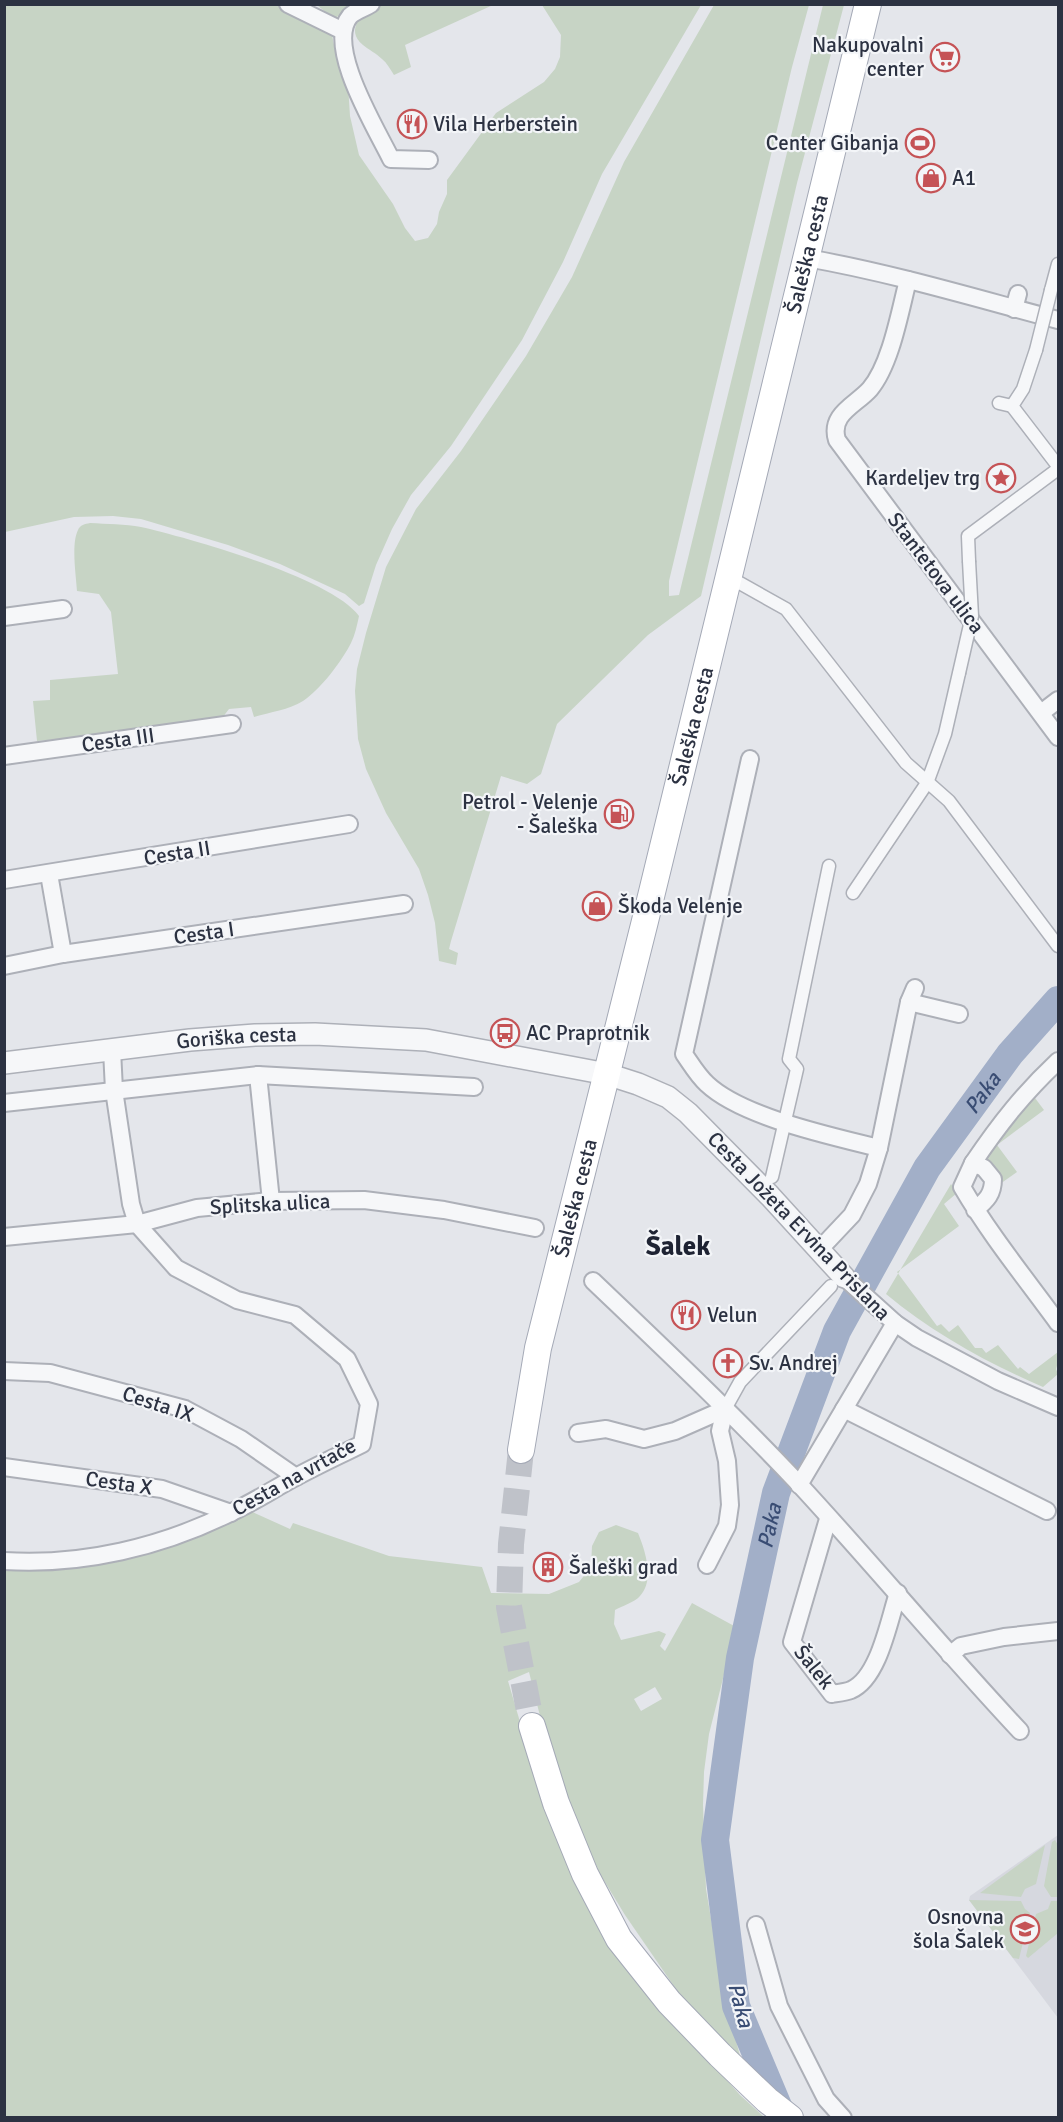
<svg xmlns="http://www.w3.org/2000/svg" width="1063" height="2122" font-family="Signika,sans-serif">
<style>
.built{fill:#d6d8df}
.green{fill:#c7d4c5;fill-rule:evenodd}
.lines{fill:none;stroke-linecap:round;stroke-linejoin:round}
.river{stroke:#a2afc8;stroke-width:28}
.primary-tunnel{stroke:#bfc2c9;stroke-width:26;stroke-dasharray:26 13;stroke-linecap:butt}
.pedestrian-casing{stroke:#adb0b8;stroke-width:15}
.minor-casing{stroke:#adb0b8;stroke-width:20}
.tertiary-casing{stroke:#adb0b8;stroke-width:24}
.primary-casing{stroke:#a4a9b6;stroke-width:28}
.pedestrian{stroke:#f6f7f9;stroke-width:12}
.minor{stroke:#f6f7f9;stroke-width:16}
.tertiary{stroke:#f6f7f9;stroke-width:21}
.primary{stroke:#fff;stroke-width:26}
.pedestrian-bridge-casing{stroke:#adb0b8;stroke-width:15;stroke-linecap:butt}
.pedestrian-bridge{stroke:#f6f7f9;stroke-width:12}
.labels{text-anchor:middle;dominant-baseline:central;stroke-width:4.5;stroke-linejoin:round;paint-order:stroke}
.poi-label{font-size:21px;fill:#2c3242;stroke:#f3f5f8;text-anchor:start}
.street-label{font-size:21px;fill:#2c3242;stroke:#f3f5f8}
.water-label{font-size:22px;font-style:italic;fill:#394c73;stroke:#f3f5f8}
.district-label{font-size:27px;font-weight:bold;fill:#1e2333;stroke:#f3f5f8}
</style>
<rect width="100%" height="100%" fill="#e4e6eb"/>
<polygon class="built" points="1058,1835 1058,2018 969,1900 970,1896"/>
<g class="green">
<polygon points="281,4 309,16 332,35 336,54 348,85 350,116 359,155 393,204 405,228 415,241 428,238 437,224 439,212 447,194 447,180 496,113 544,82 555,69 560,57 561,35 542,5 701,5 602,174 563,262 522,340 451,446 411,495 392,529 376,565 364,603 359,606 345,594 280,564 228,545 141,519 113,516 74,517 5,532 4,5"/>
<polygon points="317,5 354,5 334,19"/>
<path d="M378 5H493L405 45 411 67 394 75C390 69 387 63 382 59 376 53 369 50 363 45 344 29 363 12 378 5Z"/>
<polygon points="714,5 809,5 792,67 669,581 669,596 679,595 823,5 844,5 797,183 701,596 648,635 557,724 541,774 527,784 501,776 451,941 449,949 458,953 456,965 439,961 435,923 428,895 419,869 386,813 366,769 358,739 355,691 357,669 366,633 386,567 416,509 461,451 526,356 572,277 624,162"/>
<path d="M90 523C107 524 125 524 141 527 189 538 332 578 359 616 357 625 355 635 351 643 342 661 320 690 303 701 289 710 270 712 254 717L251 707 229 709 219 722 127 733 37 741 33 701 50 700V680L118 674 111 612 99 594 77 591C76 575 71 544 78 530 80 525 85 524 90 523Z"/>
<polygon points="1032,1094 1044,1110 997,1145 1017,1172 1000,1184 985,1160"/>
<path d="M951 1184 957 1193 944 1204 959 1226 897 1272 937 1326 941 1324 949 1332 958 1325 975 1348H982L986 1353 998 1345 1018 1369 1020 1367 1029 1374 1058 1352V1362L1056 1369 1058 1374 1043 1387C987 1363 933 1333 886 1294Z"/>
<path d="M248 1510 290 1529 293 1523 389 1556 482 1567 491 1593 549 1594 579 1582 591 1567 592 1546 599 1532 616 1525 638 1533C645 1550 655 1580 640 1596 635 1602 622 1606 615 1610L614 1624 621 1640 659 1631 666 1634 660 1646 665 1651 692 1603 736 1627 709 1734 704 1772 703 1805 706 1889 723 1990 741 2060 680 1995 625 1915 600 1874 563 1790 542 1724 529 1672 508 1681 545 1807 707 2058 740 2095 764 2117 5 2118V1565L94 1559ZM655 1687 662 1699 641 1711 634 1699Z"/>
<polygon points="1055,1840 1058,1845 1058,1897 1051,1897 1044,1886 1052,1842"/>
<polygon points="1045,1845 1036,1884 1025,1889 1021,1897 980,1893"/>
<polygon points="969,1900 1021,1901 1025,1909 1030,1913 1019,1959 1013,1958"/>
<polygon points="1051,1901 1058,1901 1058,1933 1028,1958 1026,1956 1036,1914 1048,1909"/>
</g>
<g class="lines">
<path class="river" id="s1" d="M783 2118 736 2006 715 1840 740 1658 776 1493 837 1331 927 1168 1010 1054 1058 1000"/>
<polyline class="primary-tunnel" points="521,1450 511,1544 509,1607 532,1726"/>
<g class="pedestrian-casing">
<g id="pedestrian">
<polyline points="1051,290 1058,264"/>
<polyline points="1036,350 1023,389 1012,406 1058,466"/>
<polyline points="999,403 1012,406"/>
<polyline points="969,561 968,536 1058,469"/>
<polyline points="729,577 786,609 906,763 949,801 1058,946"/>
<polyline points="853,893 927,783 945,734 959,673"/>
<polyline points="772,1177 797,1069 789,1059 829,866"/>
<polyline points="725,1409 740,1382 831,1286"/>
</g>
</g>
<g class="minor-casing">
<g id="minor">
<polyline points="288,4 343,31"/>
<path d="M371 4C365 8 355 11 350 16 325 46 376 128 391 159L429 160"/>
<path d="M807 258C892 273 975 298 1058 320"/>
<path d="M908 280C900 311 891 364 870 389 856 405 829 414 837 440L1058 737"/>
<polyline points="1014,309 1018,294"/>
<polyline points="4,617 63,609"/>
<polyline points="1041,713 1058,700"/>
<polyline points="4,756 232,724"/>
<path d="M750 759 684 1054C691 1064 698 1076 707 1084 742 1117 831 1136 879 1148"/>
<polyline points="49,874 63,954"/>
<polyline points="4,880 349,824"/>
<polyline points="4,966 63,954 404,904"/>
<polyline points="909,1002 959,1014"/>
<polyline points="258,1075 271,1201"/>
<polyline points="4,1103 258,1075 474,1087"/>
<path d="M973 1163C1000 1123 1024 1093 1058 1061"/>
<path d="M975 1210C987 1200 993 1194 993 1179L984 1168 973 1163 962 1187C990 1235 1026 1279 1058 1323"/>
<polyline points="4,1237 137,1224 197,1208 271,1201 364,1200 444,1210 535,1228"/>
<polyline points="819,1250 852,1215 868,1184 879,1148 909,1002 915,988"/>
<polyline points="844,1277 895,1323 917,1338 998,1381 1058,1407"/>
<path d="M593 1281C662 1347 732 1413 798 1483 873 1564 944 1650 1020 1731"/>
<polyline points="4,1371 50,1373 185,1409 241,1439 296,1477"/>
<polyline points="844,1409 1047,1511"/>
<polyline points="578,1433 606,1429 644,1439 675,1431 725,1409"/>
<polyline points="4,1467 162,1489 231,1513"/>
<polyline points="799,1485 895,1323"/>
<path d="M828 1519 792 1642 832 1694C838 1693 846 1692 851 1690 879 1678 889 1620 898 1593"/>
<path d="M4 1561C82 1566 162 1547 232 1512 254 1502 275 1488 296 1477 318 1465 340 1455 362 1444L369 1404 347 1359 295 1315 237 1300 176 1268 137 1224 131 1204 114 1090 112 1050"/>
<polyline points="707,1565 727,1526 730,1505 727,1461 720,1431 725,1409"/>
<polyline points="950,1655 961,1646 1004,1637 1058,1631"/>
<polyline points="756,1925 779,2006 826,2099 843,2118"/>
</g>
</g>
<g class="tertiary-casing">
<g id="tertiary">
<path id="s2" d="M4 1063 190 1040 255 1035 315 1034 426 1040 607 1074 638 1084 668 1097 688 1113 770 1196 844 1277"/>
</g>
</g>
<g class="primary-casing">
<g id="primary">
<path id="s3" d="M521 1450 538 1348 645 921 868 4"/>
<polyline points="532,1726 556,1803 585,1874 619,1939 669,2002 720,2055 767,2100 790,2118"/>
</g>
</g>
<use href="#pedestrian" class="pedestrian"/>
<use href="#minor" class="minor"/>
<use href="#tertiary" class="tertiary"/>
<use href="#primary" class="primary"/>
<g class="pedestrian-bridge-casing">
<g id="pedestrian-bridge">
<polyline points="1036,350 1051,290"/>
<polyline points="959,673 972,616 969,561"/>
</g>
</g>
<use href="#pedestrian-bridge" class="pedestrian-bridge"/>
</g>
<defs>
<g id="supermarket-ring" transform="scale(1.5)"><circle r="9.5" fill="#f3f5f8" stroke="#c55356" stroke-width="1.5"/><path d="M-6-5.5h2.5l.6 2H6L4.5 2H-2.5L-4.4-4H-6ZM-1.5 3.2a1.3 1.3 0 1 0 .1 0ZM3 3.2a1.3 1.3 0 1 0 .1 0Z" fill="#c55356"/></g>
<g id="restaurant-ring" transform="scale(1.5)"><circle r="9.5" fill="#f3f5f8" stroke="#c55356" stroke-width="1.5"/><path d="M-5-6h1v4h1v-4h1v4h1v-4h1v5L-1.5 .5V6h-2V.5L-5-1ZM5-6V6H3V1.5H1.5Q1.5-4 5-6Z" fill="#c55356"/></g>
<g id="stadium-ring" transform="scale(1.5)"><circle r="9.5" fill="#f3f5f8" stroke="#c55356" stroke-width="1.5"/><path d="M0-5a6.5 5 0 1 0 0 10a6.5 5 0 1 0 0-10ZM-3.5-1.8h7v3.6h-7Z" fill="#c55356"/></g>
<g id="shop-ring" transform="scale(1.5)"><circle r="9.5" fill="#f3f5f8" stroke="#c55356" stroke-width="1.5"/><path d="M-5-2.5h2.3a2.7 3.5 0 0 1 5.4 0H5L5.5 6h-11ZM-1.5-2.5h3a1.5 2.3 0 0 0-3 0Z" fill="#c55356"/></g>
<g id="sight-ring" transform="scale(1.5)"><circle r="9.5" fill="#f3f5f8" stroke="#c55356" stroke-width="1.5"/><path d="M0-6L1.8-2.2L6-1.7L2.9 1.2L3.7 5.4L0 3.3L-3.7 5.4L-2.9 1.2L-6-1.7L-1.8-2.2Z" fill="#c55356"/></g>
<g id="fuel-ring" transform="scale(1.5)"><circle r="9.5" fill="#f3f5f8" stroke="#c55356" stroke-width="1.5"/><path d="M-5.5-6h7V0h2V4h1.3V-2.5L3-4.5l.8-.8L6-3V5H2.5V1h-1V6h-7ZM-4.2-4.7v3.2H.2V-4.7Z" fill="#c55356"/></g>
<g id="bus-ring" transform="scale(1.5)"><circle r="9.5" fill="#f3f5f8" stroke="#c55356" stroke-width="1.5"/><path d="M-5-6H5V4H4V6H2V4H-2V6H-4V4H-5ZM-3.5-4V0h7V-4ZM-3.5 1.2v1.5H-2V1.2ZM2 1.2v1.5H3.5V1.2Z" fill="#c55356"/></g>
<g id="church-ring" transform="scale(1.5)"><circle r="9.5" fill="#f3f5f8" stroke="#c55356" stroke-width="1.5"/><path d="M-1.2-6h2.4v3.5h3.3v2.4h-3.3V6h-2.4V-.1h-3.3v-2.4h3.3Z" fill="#c55356"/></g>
<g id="building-ring" transform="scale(1.5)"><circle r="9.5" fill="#f3f5f8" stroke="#c55356" stroke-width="1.5"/><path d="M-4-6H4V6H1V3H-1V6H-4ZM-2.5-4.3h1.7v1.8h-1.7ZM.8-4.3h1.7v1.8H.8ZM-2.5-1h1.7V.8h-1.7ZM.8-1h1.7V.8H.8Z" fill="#c55356"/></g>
<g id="school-ring" transform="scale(1.5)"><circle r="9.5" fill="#f3f5f8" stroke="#c55356" stroke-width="1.5"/><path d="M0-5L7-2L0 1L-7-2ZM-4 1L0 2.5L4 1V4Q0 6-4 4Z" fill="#c55356"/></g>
</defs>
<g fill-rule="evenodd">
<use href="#supermarket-ring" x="945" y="57"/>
<use href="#restaurant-ring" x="412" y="124"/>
<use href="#stadium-ring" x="920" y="143"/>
<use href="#shop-ring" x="931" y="178"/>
<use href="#sight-ring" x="1001" y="478"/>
<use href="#fuel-ring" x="619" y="814"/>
<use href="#shop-ring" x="597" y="906"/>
<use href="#bus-ring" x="505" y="1033"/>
<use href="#restaurant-ring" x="686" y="1315"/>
<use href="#church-ring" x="728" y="1363"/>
<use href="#building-ring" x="548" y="1567"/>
<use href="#school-ring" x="1025" y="1929"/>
</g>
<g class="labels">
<g class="poi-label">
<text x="924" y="45" text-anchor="end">Nakupovalni<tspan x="924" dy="24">center</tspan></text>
<text x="433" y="124">Vila Herberstein</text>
<text x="899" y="143" text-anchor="end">Center Gibanja</text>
<text x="952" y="178">A1</text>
<text x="980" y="478" text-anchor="end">Kardeljev trg</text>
<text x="598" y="802" text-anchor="end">Petrol - Velenje<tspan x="598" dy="24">- Šaleška</tspan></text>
<text x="618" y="906">Škoda Velenje</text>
<text x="526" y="1033">AC Praprotnik</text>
<text x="707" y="1315">Velun</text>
<text x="749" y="1363">Sv. Andrej</text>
<text x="569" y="1567">Šaleški grad</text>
<text x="1004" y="1917" text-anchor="end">Osnovna<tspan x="1004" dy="24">šola Šalek</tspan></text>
</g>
<g class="street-label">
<text stroke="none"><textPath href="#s3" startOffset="1230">Šaleška cesta</textPath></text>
<text transform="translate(936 573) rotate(53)">Stantetova ulica</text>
<text stroke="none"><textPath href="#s3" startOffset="744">Šaleška cesta</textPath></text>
<text transform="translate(118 740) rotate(-8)">Cesta III</text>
<text transform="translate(177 853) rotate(-9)">Cesta II</text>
<text transform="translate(204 933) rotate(-8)">Cesta I</text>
<text stroke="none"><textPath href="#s2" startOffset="234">Goriška cesta</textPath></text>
<text stroke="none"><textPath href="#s3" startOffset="258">Šaleška cesta</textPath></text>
<text transform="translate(270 1204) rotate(-3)">Splitska ulica</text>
<text transform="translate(799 1226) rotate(46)">Cesta Jožeta Ervina Prislana</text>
<text transform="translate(158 1404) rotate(18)">Cesta IX</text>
<text transform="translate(294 1477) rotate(-29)">Cesta na vrtače</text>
<text transform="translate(119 1483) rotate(8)">Cesta X</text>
<text transform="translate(814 1667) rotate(51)">Šalek</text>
</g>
<g class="water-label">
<text stroke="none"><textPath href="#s1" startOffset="1094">Paka</textPath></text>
<text stroke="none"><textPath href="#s1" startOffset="608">Paka</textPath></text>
<text transform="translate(741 2005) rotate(75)">Paka</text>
</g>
<g class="district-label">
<text x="678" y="1246">Šalek</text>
</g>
</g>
<rect width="1063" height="2122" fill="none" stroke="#2c3242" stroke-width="12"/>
</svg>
